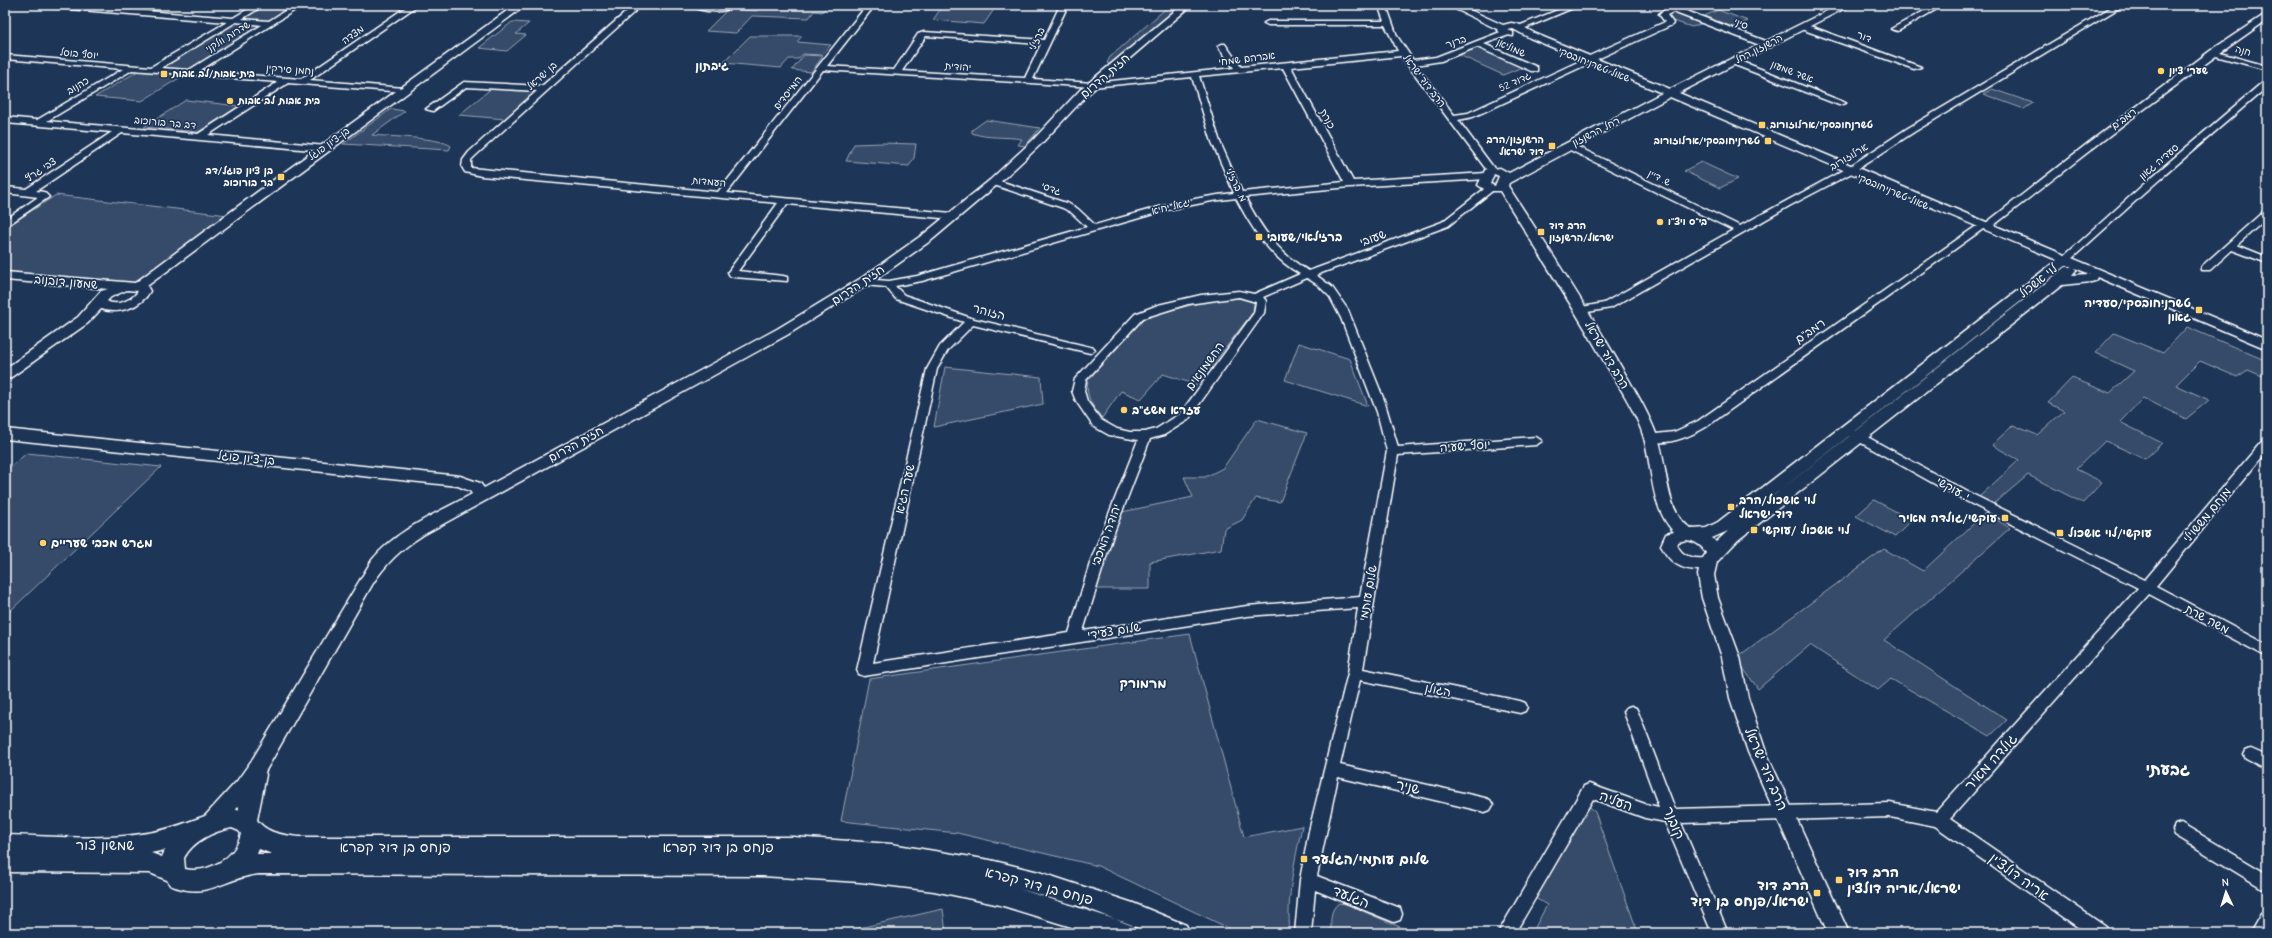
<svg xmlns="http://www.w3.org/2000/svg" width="2272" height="938" font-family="'Comic Neue','Playpen Sans Hebrew',sans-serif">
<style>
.green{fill:#364b69;stroke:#9aa5b4}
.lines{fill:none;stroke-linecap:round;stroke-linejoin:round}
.minor-casing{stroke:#fff;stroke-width:3}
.tertiary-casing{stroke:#fff;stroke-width:3}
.secondary-casing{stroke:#fff;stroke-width:3}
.minor{fill:#1d3557;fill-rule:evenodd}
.tertiary{fill:#1d3557;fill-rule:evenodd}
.secondary{fill:#1d3557;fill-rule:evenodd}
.poi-dot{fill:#ffd166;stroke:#1d3557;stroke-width:1.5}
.labels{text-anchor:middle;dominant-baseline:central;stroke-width:3.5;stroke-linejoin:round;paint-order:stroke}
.far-street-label{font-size:10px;fill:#fff;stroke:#1d3557}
.far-poi-label{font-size:10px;font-weight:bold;fill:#fff;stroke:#1d3557;text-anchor:start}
.far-quarter-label{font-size:12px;font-weight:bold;fill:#fff;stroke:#1d3557}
.street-label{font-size:12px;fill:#fff;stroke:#1d3557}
.poi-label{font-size:12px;font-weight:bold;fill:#fff;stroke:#1d3557;text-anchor:start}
.neighbourhood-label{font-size:13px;font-weight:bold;fill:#fff;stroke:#1d3557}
.near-street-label{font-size:14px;fill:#fff;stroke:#1d3557}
.near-poi-label{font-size:14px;font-weight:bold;fill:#fff;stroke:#1d3557;text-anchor:start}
.near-neighbourhood-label{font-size:16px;font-weight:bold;fill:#fff;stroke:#1d3557}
</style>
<rect width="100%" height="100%" fill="#1d3557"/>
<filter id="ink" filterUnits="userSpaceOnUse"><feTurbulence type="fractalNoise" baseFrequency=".025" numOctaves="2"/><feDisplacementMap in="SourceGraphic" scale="8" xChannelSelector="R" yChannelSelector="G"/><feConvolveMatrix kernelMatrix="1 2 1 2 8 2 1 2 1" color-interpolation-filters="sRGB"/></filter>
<g filter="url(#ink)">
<g class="green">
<polygon points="265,5 295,5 269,21 242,19"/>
<polygon points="762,5 828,5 822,12 814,11 809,18 752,16 736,33 706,31 728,9 757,11"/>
<polygon points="943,5 997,5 984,24 933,20"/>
<polygon points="1170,5 1182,5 1112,65 1107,63 1110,57"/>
<polygon points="1718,10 1748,21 1733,27 1704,16"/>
<polygon points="1674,12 1703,23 1692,27 1673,21 1667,15"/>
<polygon points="237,22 263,24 188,70 160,68"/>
<polygon points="512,22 529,23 516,34 526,35 507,51 479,48"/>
<polygon points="750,36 802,36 797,42 831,45 822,55 803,54 798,59 789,59 781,68 723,63"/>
<polygon points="1478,46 1525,66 1503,75 1457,54"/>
<polygon points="804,55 823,56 811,72 792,70"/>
<polygon points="138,71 184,75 142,101 95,97"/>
<polygon points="493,87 536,92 505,119 459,115"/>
<polygon points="1992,89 2033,103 2024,109 1983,94"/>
<polygon points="186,100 239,106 198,132 144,127"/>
<path d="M391 109 405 111 372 135C389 137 440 137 451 146L449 150 343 144Z"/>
<path d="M986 120 1040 128 1025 146 1018 145 1022 139C1005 136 988 139 972 133V130Z"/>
<polygon points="882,143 916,144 914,158 909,166 846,161 854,144"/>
<polygon points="1701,162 1738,179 1720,188 1684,171"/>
<polygon points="56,195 228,215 142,277 136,283 123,286 5,273 5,228"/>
<path d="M1238 298 1254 302 1253 312 1197 385 1163 374 1141 399 1121 391 1102 418C1092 406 1085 396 1088 380L1144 319 1152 315 1207 301Z"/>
<polygon points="2187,327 2267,361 2267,378 2248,370 2237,377 2200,361 2176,385 2209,400 2186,419 2143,398 2120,422 2162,443 2145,459 2105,441 2076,469 2102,482 2083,503 2028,475 1994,504 1979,497 2019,460 1992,445 2013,425 2037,435 2064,411 2048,403 2072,378 2110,393 2134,371 2095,353 2114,333 2163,353"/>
<polygon points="1299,343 1350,359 1368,406 1285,380"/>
<polygon points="945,367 1041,377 1043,404 934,427"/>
<polygon points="1257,419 1307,433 1280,502 1256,498 1242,520 1224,529 1221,549 1150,562 1150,589 1094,589 1122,512 1193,497 1184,477 1205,477 1223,468"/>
<polygon points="27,453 161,467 5,616 5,471"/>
<polygon points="1874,500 1912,520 1895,537 1856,516"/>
<polygon points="1985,513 2010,528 1884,640 2007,720 1990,736 1891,679 1878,690 1810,645 1758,689 1736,658 1884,549 1923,571"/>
<path d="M1190 634 1244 837 1302 826C1295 861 1286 897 1290 933H1239L1098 866 957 833 841 821 869 679Z"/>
<polygon points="1589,806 1595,812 1638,933 1532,933 1547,905 1535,898"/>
<path d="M1339 903 1346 904 1407 930 1405 933H1331C1331 921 1329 910 1339 903Z"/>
<polygon points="943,909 946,933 837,933"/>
</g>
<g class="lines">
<g class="minor-casing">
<g id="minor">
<polygon points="5,5 12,5 5,8"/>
<path d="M41 5H72L233 18 255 5H264L242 19 269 21 294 5H303L199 71 301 79 409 5H418L310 80 404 88 408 90 404 92 288 83 208 135 326 146 327 148 323 151 122 133 36 191 44 192 49 197 5 227V220L38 197 5 193V187L26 189 112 132 5 123V117L37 120 123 69 5 59V55L151 67 227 22 45 7ZM236 22 262 25 189 70 161 68ZM132 70 184 74 188 76 192 75 278 82 198 134 47 121Z"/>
<path d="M634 5H642L475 156 471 160V168L718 192 867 5H875L827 66 894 70 918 34 924 32 1044 40 1060 5H1068L1033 79 1093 83 1234 68 1218 46 1222 44H1225L1241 67 1398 51 1385 25H1268L1264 23 1268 21H1384L1378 5H1386L1397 36 1413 60 1436 57 1503 31H1509V35L1484 44 1537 67V71H1531L1477 47 1441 61 1416 65 1454 115 1468 113 1582 60H1587V57L1665 22 1659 14 1666 9 1657 5 1676 7 1771 43V47H1765L1673 12 1667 15 1673 23 1672 25 1593 61H1588V64L1473 117 1458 120 1496 171 1492 174 1489 173 1401 56 1291 67 1353 181 1487 173 1491 176 1487 179 1350 187 1245 197C1261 228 1278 254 1309 271L1442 222 1488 186 1491 185 1496 188 1448 226 1316 275 1332 287 1348 310 1384 400 1398 447 1536 437 1542 441 1536 445 1398 455 1363 669 1520 701 1525 703 1527 707 1525 711 1520 713 1360 680 1340 765 1485 798 1490 800 1493 805 1490 810 1485 812 1338 777 1317 876 1400 908 1402 914 1400 920 1394 922 1315 890 1311 933H1295L1300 880 1309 831 1348 673 1358 608 1247 616 864 676 859 674 857 670 927 369 940 346 964 322 896 299 886 287 864 285 859 282 864 279 889 281 917 276 1087 227 1072 213 1063 208 991 184V180L994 179 1069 204 1078 209 1095 225C1141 212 1186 198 1234 193L1212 142 1192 77 1093 87 823 70 727 193 952 213 957 216 952 219 787 204 738 271 783 276 787 277V281L734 277 730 276 728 272 778 203 481 176 465 172 462 167 463 160 469 152 537 91 466 87 433 111 426 109 464 82 542 86ZM926 36 1041 44 1025 78 902 71ZM1283 68 1344 182 1242 192 1220 142 1199 76ZM1236 198C1252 229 1270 257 1300 274L1254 294 1239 291 1201 295 1158 305 1135 314 1075 379 1072 391 1076 401 1093 426 1109 435 1138 440 1091 560 1069 633 873 663 937 369 948 350 973 325 1090 353 1095 350 1094 348 974 319 904 295 895 286 922 281 1167 210 1212 201ZM1307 278 1318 285 1330 297 1341 318 1377 412 1387 451 1360 597 1247 606 1083 631 1113 535 1150 439 1164 435 1188 420 1264 313 1266 301 1263 297ZM1239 297 1256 302 1254 313 1180 414 1156 429 1145 432H1130L1117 429 1101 420 1087 401 1084 391 1086 380 1143 318 1188 304Z"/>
<path d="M691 5 719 7 737 5C727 14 701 13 691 5Z"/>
<polygon points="1570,5 1580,5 1523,29 1516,27"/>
<polygon points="1935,5 1944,5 1898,31 1891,29"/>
<polygon points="2115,5 2124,5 1914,132 1850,174 1791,205 1611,308 1582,313 1577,310 1582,307 1604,303 1733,230 1566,148 1566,144 1572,144 1740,226 1844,170 1908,128"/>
<path d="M2264 15H2267V20L2220 53 2267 66V70L2216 56 2128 121 1989 229H1983L1706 427C1689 437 1667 446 1647 441L1645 438 1647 435 1674 432 1698 421 1975 227H1981L2087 144 2210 51Z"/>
<polygon points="1801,25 1807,25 1921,67 1914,69 1801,29"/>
<polygon points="1732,60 1738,60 1846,103 1839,105 1732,64"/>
<polygon points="2264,81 2267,81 2267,87 2160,179 2069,261 2063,261 2063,257 2154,175"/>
<polygon points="2267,210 2267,218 2237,245 2267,257 2267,263 2232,250 2210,270 2202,270 2202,266 2264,211"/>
<polygon points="1851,428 1966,491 2145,580 2263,440 2267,439 2267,451 2156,586 2267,645 2267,657 2149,594 1950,819 2106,927 2108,933 2086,933 1935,826 1890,817 1681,823 1728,933 1712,933 1665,822 1645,818 1593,799 1515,933 1498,933 1584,786 1589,784 1645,804 1659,807 1624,712 1626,708 1631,706 1636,708 1638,712 1675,809 1890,803 1936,812 2138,588 1958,497 1847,435 1845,432"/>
<polygon points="2251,749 2267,756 2267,770 2246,759 2244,755 2246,751"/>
<polygon points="2181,823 2267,874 2267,891 2175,835 2173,830 2175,825"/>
<polygon points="2267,912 2267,933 2250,933 2261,914"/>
</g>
</g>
<g class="tertiary-casing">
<g id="tertiary">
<path d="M515 5H526L147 286 150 291C142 307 118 315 101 309L88 323 10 378 5 379V369L78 317 101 291 108 289 5 280V272L135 283 268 184ZM127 290 138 291C133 300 116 307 107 301L111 297Z"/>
<path d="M1182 5H1192L1088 94 1040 145 998 184 933 239 871 283 787 335 423 535C401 549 386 563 372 585L265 772 266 775 255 830 248 833 241 830 238 824 239 806 219 828 212 831 205 828 202 822 205 816 237 781 252 760 372 560C397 529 438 513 472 494L470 491 458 486 5 439V429L460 476 480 483 484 488 777 329 863 277 925 233 990 180 1032 141 1080 90Z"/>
<path d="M1447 5H1459L1503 25 1511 23 1518 24 1536 34 1670 89 1839 5H1851L1679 93 2267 340V349L2097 277 2095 281 2091 282 2062 285 1738 540 1717 562 1714 575 1718 598 1740 657 1748 698 1766 752 1849 933H1828L1748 752 1730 698 1722 657 1702 598 1698 575 1699 570C1681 570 1668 562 1661 545L1666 534 1674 532C1650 507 1653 470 1644 438 1636 412 1620 388 1606 365 1573 306 1536 249 1500 191H1487L1478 185 1485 170 1500 168 1509 173 1662 93 1530 38 1513 29 1508 30 1513 32V36L1501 34 1497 29ZM1670 97 2057 260 1718 522 1706 528 1693 529C1664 517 1668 461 1657 436 1647 409 1631 384 1616 358 1582 299 1545 243 1508 186L1509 183ZM1494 174 1499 176 1495 186 1490 184ZM2067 265 2072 267H2066L1751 513ZM2075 268 2090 274 2072 275 2076 270ZM1728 531 1716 542 1712 538ZM1686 540C1695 541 1702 545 1706 553L1703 558C1692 559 1682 556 1677 545L1678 542Z"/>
</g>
</g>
<g class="secondary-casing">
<path id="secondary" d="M232 808 255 817C264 833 282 835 299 837H793L891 844 990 860 1039 872 1133 903 1186 925 1190 933H1151L1086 908 1019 889 1124 922 1132 925 1136 933H1091L1000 905 934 891 860 882 762 876 259 874C222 878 209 901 170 885L167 880 150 873 5 872V835C52 836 101 841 148 833 178 829 203 814 232 808ZM232 828 239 831 241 834C236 858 208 874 185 869L184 858C193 841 214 831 232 828ZM259 849 272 854H257ZM165 850 162 857 151 853Z"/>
</g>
<use href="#minor" class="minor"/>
<use href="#tertiary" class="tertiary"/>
<use href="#secondary" class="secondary"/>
</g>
</g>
<g class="poi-dot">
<circle cx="2161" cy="71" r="4"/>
<rect x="160" y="70" width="8" height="8" rx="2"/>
<circle cx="230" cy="101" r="4"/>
<rect x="1758" y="121" width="8" height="8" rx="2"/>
<rect x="1764" y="137" width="8" height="8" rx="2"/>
<rect x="1548" y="142" width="8" height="8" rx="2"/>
<rect x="277" y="173" width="8" height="8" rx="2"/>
<circle cx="1660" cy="222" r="4"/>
<rect x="1537" y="228" width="8" height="8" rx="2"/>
<rect x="1255" y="233" width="8" height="8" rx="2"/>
<rect x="2195" y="306" width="8" height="8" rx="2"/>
<circle cx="1124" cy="410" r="4"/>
<rect x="1727" y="503" width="8" height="8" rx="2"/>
<rect x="2001" y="514" width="8" height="8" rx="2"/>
<rect x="1750" y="526" width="8" height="8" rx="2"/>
<rect x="2056" y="529" width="8" height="8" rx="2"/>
<circle cx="43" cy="543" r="4"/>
<rect x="1300" y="855" width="8" height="8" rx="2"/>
<rect x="1835" y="876" width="8" height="8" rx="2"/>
<rect x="1813" y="889" width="8" height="8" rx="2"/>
</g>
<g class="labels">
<g class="far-street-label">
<text transform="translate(1741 24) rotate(21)">סיני</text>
<text transform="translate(353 35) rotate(-35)">מצדה</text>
<text transform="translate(228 37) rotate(-32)">שדרות וולקני</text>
<text transform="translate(1864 37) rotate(20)">דור</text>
<text transform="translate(1037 39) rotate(-64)">ברזילי</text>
<text transform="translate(1456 42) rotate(-19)">ברנר</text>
<text transform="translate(1511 48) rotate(24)">שמוליאן</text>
<text transform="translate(1759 49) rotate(-27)">הרשנזון רחל</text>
<text transform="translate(2243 51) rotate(16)">חנה</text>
<text transform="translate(79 54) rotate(5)">יוסף בוסל</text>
<text transform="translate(1247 59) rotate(-7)">אברהם שמחי</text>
<text transform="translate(1594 65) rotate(22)">שאול טשרניחובסקי</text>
<text transform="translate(958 67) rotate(4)">יהודית</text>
<text transform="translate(290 70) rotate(4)">נחמן סירקין</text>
<text transform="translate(1792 72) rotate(21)">אשד שמעון</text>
<text transform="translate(542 76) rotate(-42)">בן ישראל</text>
<text transform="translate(1424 81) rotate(53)">הרב דוד ישראל</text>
<text transform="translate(1515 82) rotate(-24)">גדוד 52</text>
<text transform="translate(78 86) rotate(-31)">כהנוב</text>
<text transform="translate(788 93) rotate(-52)">המייסדים</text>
<text transform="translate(1327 119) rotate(62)">כנרת</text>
<text transform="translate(2124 119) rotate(-37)">רמב"ם</text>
<text transform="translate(165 123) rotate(5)">דב בר בורוכוב</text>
<text transform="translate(1596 132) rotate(-27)">רחל הרשנזון</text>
<text transform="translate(329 144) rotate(-36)">בן-ציון פוגל</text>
<text transform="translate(1849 157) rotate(-31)">ארלוזורוב</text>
<text transform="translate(2159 162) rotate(-41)">סעדיה גאון</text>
<text transform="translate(41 170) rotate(-34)">צבי גרץ</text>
<text transform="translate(1659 178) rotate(26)">ש. דיין</text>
<text transform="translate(709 182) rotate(5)">העמדות</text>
<text transform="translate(1236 185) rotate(64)">מ. ברזילי</text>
<text transform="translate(1051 189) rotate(19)">גדסי</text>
<text transform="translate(1893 192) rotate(23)">שאול טשרניחובסקי</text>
<text transform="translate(1171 207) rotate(-14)">יגאל יחיא</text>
</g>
<g class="far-poi-label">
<text x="2169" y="71">שערי ציון</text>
<text x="172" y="74">בית אבות/לב אבות</text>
<text x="238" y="101">בית אבות לב אבות</text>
<text x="1770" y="125">טשרנחובסקי/ארלוזורוב</text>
<text x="1544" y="140" text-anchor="end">הרשנזון/הרב<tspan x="1544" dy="12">דוד ישראל</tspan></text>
<text x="1760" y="141" text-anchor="end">טשרניחובסקי/ארלוזורוב</text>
<text x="273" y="171" text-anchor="end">בן ציון פוגל/דב<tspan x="273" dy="12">בר בורוכוב</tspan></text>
<text x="1668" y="222">בי"ס ויצ"ו</text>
<text x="1549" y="226">הרב דוד<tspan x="1549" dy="12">ישראל/הרשנזון</tspan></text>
</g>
<g class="far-quarter-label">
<text x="712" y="66">גיבתון</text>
</g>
<g class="street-label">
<text transform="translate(1105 76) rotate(-41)">חזית הדרום</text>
<text transform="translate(1373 238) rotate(-21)">שעובי</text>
<text transform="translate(2038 281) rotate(-39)">לוי אשכול</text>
<text transform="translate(66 282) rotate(5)">שמעון דובנוב</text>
<text transform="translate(858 285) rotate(-34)">חזית הדרום</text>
<text transform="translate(989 312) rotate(15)">הזוהר</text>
<text transform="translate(1810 331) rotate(-35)">רמב"ם</text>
<text transform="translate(1607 355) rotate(60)">הרב דוד ישראל</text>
<text transform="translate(1205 366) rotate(-54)">החשמונאים</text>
<text transform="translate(576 444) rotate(-29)">חזית הדרום</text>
<text transform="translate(1465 446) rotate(-4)">יוסף ישעיה</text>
<text transform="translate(246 458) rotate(6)">בן-ציון פוגל</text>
<text transform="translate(905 489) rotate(-77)">שער הגיא</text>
<text transform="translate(1953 489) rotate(29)">י. עוקשי</text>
<text transform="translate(2207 515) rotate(-50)">מנחם מששוילי</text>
<text transform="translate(1106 535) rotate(-70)">יהודה המכבי</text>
<text transform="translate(1368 593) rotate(-80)">שלום עותמי</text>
<text transform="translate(2207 619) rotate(28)">משה שרת</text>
<text transform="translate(1114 631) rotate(-9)">שלום צעידי</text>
<text transform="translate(1438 690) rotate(11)">הגולן</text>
</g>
<g class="poi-label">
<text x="1267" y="237">ברזילאי/שעובי</text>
<text x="2191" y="303" text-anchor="end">טשרניחובסקי/סעדיה<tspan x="2191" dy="14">גאון</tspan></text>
<text x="1132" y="410">עזרא משג"ב</text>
<text x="1739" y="500">לוי אשכול/הרב<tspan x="1739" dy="14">דוד ישראל</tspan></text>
<text x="1997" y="518" text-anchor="end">עוקשי/גולדה מאיר</text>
<text x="1762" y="530">לוי אשכול /עוקשי</text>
<text x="2068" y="533">עוקשי/לוי אשכול</text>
<text x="51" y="543">מגרש מכבי שעריים</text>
</g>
<g class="neighbourhood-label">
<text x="1143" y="683">מרמורק</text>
</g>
<g class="near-street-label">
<text transform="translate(1991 762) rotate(-48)">גולדה מאיר</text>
<text transform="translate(1766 769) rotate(67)">הרב דוד ישראל</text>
<text transform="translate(1408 787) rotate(13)">שניר</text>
<text transform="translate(1616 801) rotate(20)">העליה</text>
<text transform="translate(1674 823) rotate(68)">קובנר</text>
<text x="105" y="845">שמשון צור</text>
<text x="395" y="847">פנחס בן דוד קפרא</text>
<text x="718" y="847">פנחס בן דוד קפרא</text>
<text transform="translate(2019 877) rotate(36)">אריה דולצ'ין</text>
<text transform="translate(1039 886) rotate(15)">פנחס בן דוד קפרא</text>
<text transform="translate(1351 897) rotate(22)">הגלעד</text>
</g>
<g class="near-poi-label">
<text x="1312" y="859">שלום עותמי/הגלעד</text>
<text x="1847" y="872">הרב דוד<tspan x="1847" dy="16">ישראל/אריה דולצין</tspan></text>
<text x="1809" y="885" text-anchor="end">הרב דוד<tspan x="1809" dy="16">ישראל/פנחס בן דוד</tspan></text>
</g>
<g class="near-neighbourhood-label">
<text x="2168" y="770">גבעתי</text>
</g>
</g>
<rect width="2272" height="938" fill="none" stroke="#1d3557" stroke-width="20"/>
<rect x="10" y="10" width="2252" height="918" fill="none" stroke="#fff" stroke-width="1.5" filter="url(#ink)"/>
<g transform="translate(2226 892) rotate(356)" stroke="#1d3557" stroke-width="3" paint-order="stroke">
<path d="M0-3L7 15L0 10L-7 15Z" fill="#ffffff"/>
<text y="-6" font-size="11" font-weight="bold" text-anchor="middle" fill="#ffffff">N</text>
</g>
</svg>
